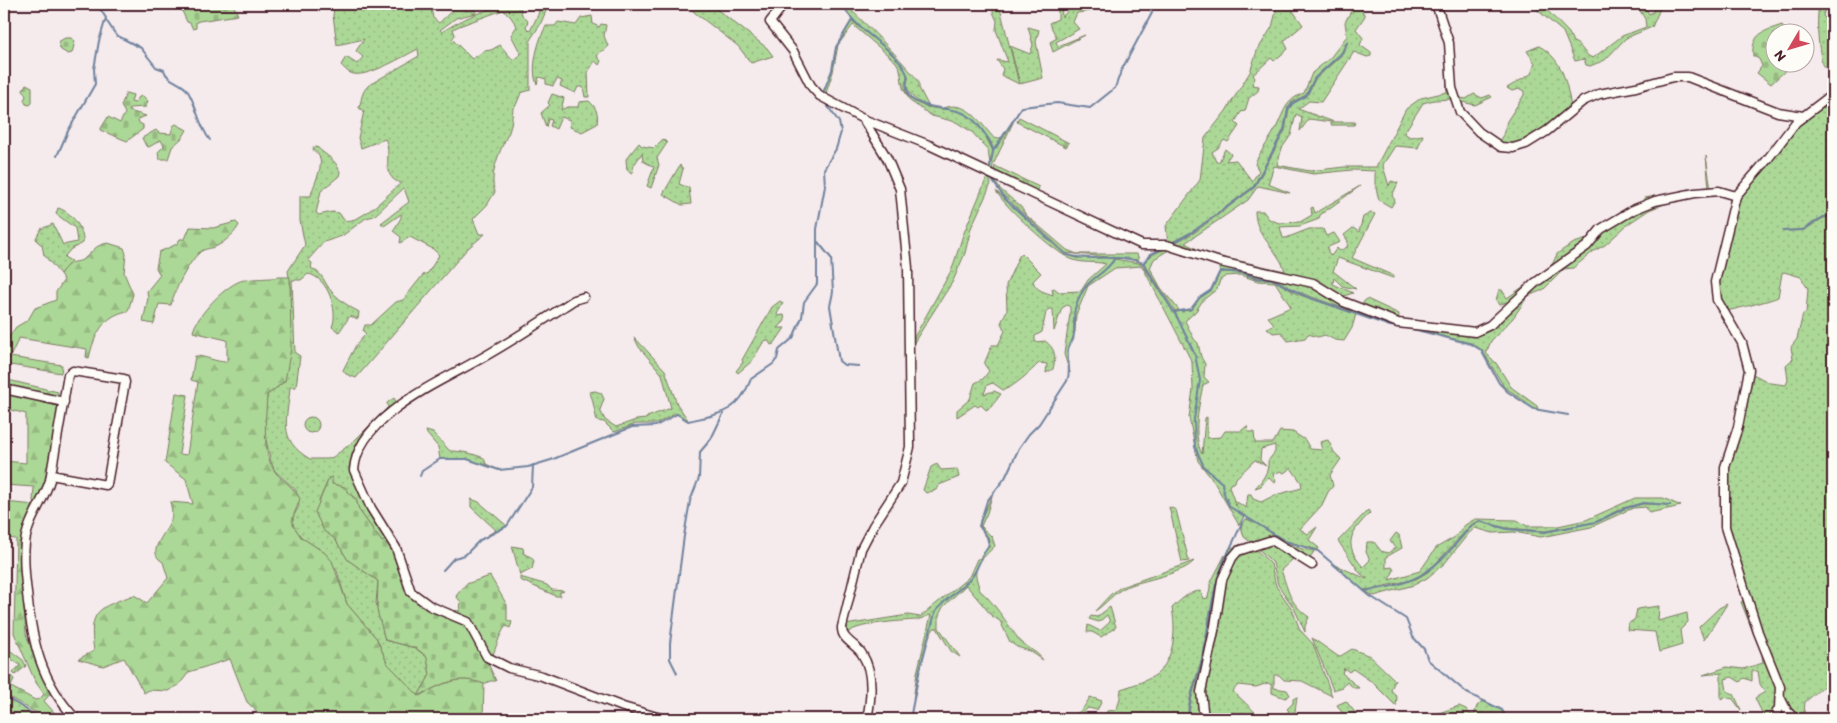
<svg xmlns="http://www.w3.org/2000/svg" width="1837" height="723" font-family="Itim,sans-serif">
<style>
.grass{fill:url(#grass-dots);stroke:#7b7c61;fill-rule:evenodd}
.forest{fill:url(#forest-firs);stroke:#7b7c61}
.cemetery{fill:url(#cemetery-stones);stroke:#7b7c61}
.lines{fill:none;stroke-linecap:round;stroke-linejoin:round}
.stream{stroke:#70839e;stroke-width:2}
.minor-casing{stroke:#4a1f2b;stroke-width:11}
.minor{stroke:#fdfcf7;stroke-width:8}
</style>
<defs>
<pattern id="grass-dots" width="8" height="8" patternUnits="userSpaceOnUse" patternTransform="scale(1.25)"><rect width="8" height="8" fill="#acd897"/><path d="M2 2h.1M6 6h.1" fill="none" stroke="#96b982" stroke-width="1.8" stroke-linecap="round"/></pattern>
<pattern id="forest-firs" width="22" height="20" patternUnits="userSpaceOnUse" patternTransform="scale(1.25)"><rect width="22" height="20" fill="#acd897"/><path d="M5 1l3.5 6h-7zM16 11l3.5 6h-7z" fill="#96b982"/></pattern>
<pattern id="cemetery-stones" width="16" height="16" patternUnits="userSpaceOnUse" patternTransform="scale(1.25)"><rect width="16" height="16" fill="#acd897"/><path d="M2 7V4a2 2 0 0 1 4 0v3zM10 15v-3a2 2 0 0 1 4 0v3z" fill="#96b982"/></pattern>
</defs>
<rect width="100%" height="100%" fill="#f5eaec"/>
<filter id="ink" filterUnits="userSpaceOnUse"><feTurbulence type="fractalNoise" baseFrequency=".02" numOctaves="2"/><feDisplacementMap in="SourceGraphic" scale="10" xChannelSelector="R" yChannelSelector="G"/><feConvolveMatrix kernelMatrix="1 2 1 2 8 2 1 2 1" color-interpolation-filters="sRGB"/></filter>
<g filter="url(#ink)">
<g class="grass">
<path d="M335 4H430L433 18 439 23 459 4H469L465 11 475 10 476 13 456 18 440 30 442 32C463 18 495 4 519 4L522 15 528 21 526 27 530 31 538 15 540 4H549L540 25 530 40V90L521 93 516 105 513 108C512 115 512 125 509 132 501 148 488 175 495 192L487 205 473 219 479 234H485L467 249 356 378 346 374 343 370 356 345 366 334 363 331 365 325H371L396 302 403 300 423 275 428 273 439 255 433 249 410 237 400 243 401 237 393 231 401 218V214L384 226 381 223 409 202 404 188 374 216 366 218 342 236 324 242 308 260 312 263 311 268C325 275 323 282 332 292 340 300 349 307 359 312L358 319 350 316 339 332 332 327C339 312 328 277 308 274L301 280H292L295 353 300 356 296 387H290C288 419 276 439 310 459H328L333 457 353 442 388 407 387 403 394 398 398 405 383 418 353 463 390 538 382 542 359 510 356 499 341 486 331 484 332 478H329L319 501 321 526 335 539 348 560 378 581 376 603 385 640 415 648 427 657 430 675 418 696 387 663 377 639 347 604 337 571 325 553 301 537 293 525V517L299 506 296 490 275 471 271 462 264 431 267 395 285 381 291 289 288 271 305 245 300 221V196H311C313 182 330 160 313 150V148L317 147C326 156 336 159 340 172L339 176 321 191 316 213 319 215 332 212 339 213 344 220C360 225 389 193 401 183 379 177 393 152 385 139L361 148 358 138 364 111 359 108C362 99 361 92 369 85L419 56 418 49C404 56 369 77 354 74 348 73 345 69 341 65L346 57 357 64 363 57 356 51 364 39 337 45 333 15ZM503 10 510 16 517 26 511 35 521 54 513 60 500 45 491 50 484 51 472 59 452 39 455 35 453 29 459 26Z"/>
<polygon points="687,4 710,4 767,48 773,56 751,63 738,46 694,12"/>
<path d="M843 4C851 7 912 71 919 82V88L929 107C917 102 910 97 906 84L908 77 906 72C908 77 906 79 905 84 903 104 933 110 947 109L943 108C969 99 981 125 995 139L1003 137 993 150 986 137 993 151 990 164 988 150 972 132 956 122 932 116 910 101 903 88 900 69 896 62 853 25 838 45 833 72 825 96 823 95 832 70 836 47 852 21 875 40 852 20Z"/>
<polygon points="993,4 999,4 1019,84 1001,75 1003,69 997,60 1008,62 996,30 997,21 993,12"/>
<polygon points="1058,4 1061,4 1062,17 1074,4 1087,4 1091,11 1077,13 1073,22 1079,29 1056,42 1058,46 1085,35 1053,52 1050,42 1057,38 1049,23 1058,19"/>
<path d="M1278 4H1294L1293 11 1303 25 1284 41 1288 49 1274 61 1271 58 1253 75 1255 78 1252 85 1259 86 1258 91 1249 98 1245 111 1241 112 1235 122 1239 126 1228 142 1224 140 1218 148 1212 152 1216 162H1219L1225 149 1231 154 1226 161 1236 160 1252 181 1259 171 1255 164 1257 159C1263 148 1270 139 1276 128 1284 112 1285 100 1304 93L1312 73 1330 58 1347 36 1345 22 1355 4 1365 5 1361 9 1365 16 1356 29 1363 38 1360 45 1371 53V56L1367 57 1354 52 1321 102 1309 101 1298 109 1334 122H1355L1354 125H1331V122L1309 119 1300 131 1302 117 1296 114 1291 135 1282 148 1277 165 1310 171 1344 167H1376L1406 109 1421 98 1447 92 1445 33 1432 4 1445 31 1454 99 1434 100 1423 103 1404 133 1410 137 1423 135 1418 148 1395 146 1384 163 1383 166 1389 186 1391 181 1398 183 1392 196 1395 200 1391 207 1379 200 1375 184V171L1352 170 1313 174 1274 166 1268 184 1290 193 1258 186 1248 200 1185 243 1197 249 1195 252 1171 245 1195 232 1254 188 1285 131 1289 109 1293 103 1307 96 1315 79 1343 54 1347 41 1341 53 1314 78 1306 95 1292 102 1288 109 1284 130 1253 187 1194 231 1168 244 1166 226 1200 180 1205 138 1226 111 1250 72 1257 51 1272 27Z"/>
<path d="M1534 4H1541L1569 33 1573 42C1582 44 1584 56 1593 58L1622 36 1646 27 1645 19 1636 4H1643L1649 14 1653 12 1655 4H1662L1652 27 1626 38 1605 60 1590 66 1586 65 1584 59 1575 61 1563 32 1535 8Z"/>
<path d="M1819 4H1826L1823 16 1833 27 1827 67H1824L1822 64C1818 43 1816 25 1819 4Z"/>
<path d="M592 16 593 24 599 27 601 24 606 25 604 36 608 46 605 50 601 51 597 56 601 61 599 65 595 61 588 72 589 97H585L583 87H578L575 93 560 86 562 81 557 79 553 86 546 84V79L539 77 537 84C530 70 538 40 546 26H555L558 22 576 25 581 18Z"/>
<polygon points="1028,27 1039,30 1036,42 1043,78 1020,84 1010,46 1030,54 1033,45"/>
<path d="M1539 46C1563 59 1567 84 1571 108L1546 130 1514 146 1497 144 1503 135 1507 121 1524 95V91L1520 89 1512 91 1507 88 1531 74 1535 63 1527 51Z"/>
<path d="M552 94 564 98 561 110 567 107H578L579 102 589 101C596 107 599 114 597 124L582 132 570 127V120L561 117 556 129 550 126 552 120 548 119 546 127 541 113 550 105 548 103Z"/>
<polygon points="1474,94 1482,98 1490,95 1492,97 1475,105 1458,101 1456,97 1466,99"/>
<path d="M1833 97V216C1820 216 1815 226 1804 229 1797 231 1790 229 1783 231L1804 230 1823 218 1833 216V678L1805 702 1804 713 1810 717 1812 713 1817 715 1818 719H1798L1787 708 1759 632 1727 527V467L1750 377 1744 342 1749 351 1753 374 1770 383 1786 385 1788 380 1786 365 1793 359 1791 347 1797 339 1803 314 1806 313 1808 289 1801 277 1784 272 1782 273 1778 297C1773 300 1729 311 1725 311L1719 299 1717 282 1735 201 1798 123Z"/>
<polygon points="1018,112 993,165 992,174 989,172 993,152 1004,137"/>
<polygon points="663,139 667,143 657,158 659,165 651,188 647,186 654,167 643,161 642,153 634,165 632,173 627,170 626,159 639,143 642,146 654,148"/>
<polygon points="1706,156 1711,190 1655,200 1591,240 1508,307 1506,302 1499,305 1496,300 1499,290 1502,290 1507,298 1544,272 1553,263 1557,254 1564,249 1574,243 1587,239 1608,220 1631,205 1643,201 1644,198 1709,188"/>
<polygon points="680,165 683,169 679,184 689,188 691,204 682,205 663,194"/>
<polygon points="988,175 991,184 971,228 965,253 953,281 911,347 911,343 952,269 963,235"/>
<polygon points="990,175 1000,189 1021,207 1026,215 1067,250 1077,254 1137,254 1139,260 1066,253 1000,192"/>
<path d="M1360 186 1320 215 1319 219 1300 226 1280 227 1283 238H1286L1309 229H1323L1326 236 1334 233 1340 242 1328 247V252L1331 256 1337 248 1340 251 1347 247 1348 241 1344 235 1353 228 1359 232 1363 217 1371 213 1375 214 1352 258 1394 276 1393 278 1338 258 1333 271 1356 289 1342 286 1334 278 1333 284 1353 293 1338 298 1323 288 1206 256 1208 254 1285 271C1278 248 1255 237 1255 211H1263L1269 219 1279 223 1300 222 1312 215 1311 208 1313 207 1315 213Z"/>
<path d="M996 191 1065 254 1077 258 1102 257 1139 263 1141 266 1115 268 1088 286 1076 315 1075 332 1067 352 1070 373 1064 354 1070 314V307L1067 305 1062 308 1054 331 1053 309H1049L1046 312 1042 332 1035 336V342L1045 341C1056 349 1056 357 1053 369L1046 373 1047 364 1039 363C1031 371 1013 388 1003 390L993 383 987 385 984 394 994 391 1001 394 991 407 986 410 981 405 978 407 975 405 957 417V410L970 399 975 383 983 379 989 371 984 364 992 345H998L1005 331 1001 323 1007 310 1006 285 1019 256 1022 254 1041 273 1033 281C1036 291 1045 292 1053 295L1052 289 1054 288 1059 292 1081 291 1088 280 1106 264C1095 261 1082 264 1071 259 1055 253 1004 206 996 191Z"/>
<polygon points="1710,195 1672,201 1649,210 1628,224 1605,245 1594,251 1573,268 1564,269 1543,290 1528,296 1513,318 1491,341 1486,353 1496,363 1511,387 1537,406 1538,410 1504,387 1482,350 1471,343 1413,329 1390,325 1298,292 1272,278 1257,277 1243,272 1220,271 1220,263 1313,285 1390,322 1475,333 1511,307 1597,235 1634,211 1674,198"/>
<path d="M58 208C72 212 84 229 83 243L71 249 64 257 71 261 60 274 44 255 42 245 37 241 36 238 41 229 53 224 63 245 77 242 75 228 56 214Z"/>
<polygon points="1168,247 1172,248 1154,259 1150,268 1161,288 1179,310 1175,311 1144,263 1152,255"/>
<path d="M1140 262 1178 318 1175 312 1191 310 1200 298 1212 290 1220 272 1242 273 1256 279H1272L1297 294 1356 314 1352 328 1344 341 1335 340 1325 335 1318 337 1308 334 1305 338 1288 341 1281 332 1273 333 1267 328 1274 324 1268 317 1291 307 1275 282 1258 281 1240 275 1226 276 1220 280 1217 289 1203 300 1196 311 1185 321 1194 339 1198 343 1201 357 1205 364 1204 377 1209 382 1203 385C1199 405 1192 435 1202 454L1205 418 1207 417V438L1221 437 1225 431H1241L1247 426 1248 432H1254L1255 443H1273L1280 431 1293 432 1305 440 1310 449 1322 450 1320 442 1328 440 1334 452 1341 459 1330 475 1333 486 1328 492 1322 505 1300 529 1308 534 1317 527 1309 540 1319 548 1318 550 1286 541 1235 510 1244 517 1239 525 1214 482 1198 461 1189 418 1193 389 1192 362ZM1275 445V452L1268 461C1269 472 1262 481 1255 488L1261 486 1268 477 1274 483 1276 482 1273 474 1281 471 1284 473 1291 468 1301 482 1302 488 1275 495 1261 502 1253 499 1251 494H1248L1246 508 1237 502 1236 506 1229 487 1230 484 1235 482 1236 478 1255 460 1266 466 1260 460 1261 449Z"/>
<polygon points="1367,299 1399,314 1398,322 1358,306"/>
<polygon points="780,301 783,303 777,314 778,316 784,315 785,321 778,328 785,328 774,344 771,345 768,340 764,341 752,361 738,373 736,371 743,362 742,360 772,307"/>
<polygon points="634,337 665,370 677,404 688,420 676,413 656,424 636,424 614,432 604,422 597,421 592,398 589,392 595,391 601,393 604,399 600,410 605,420 616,427 636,420 646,419 647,417 671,408 662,374 639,347"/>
<circle cx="311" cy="425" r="8"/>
<path d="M426 431 433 433 450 451C462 451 474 454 484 458L486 464 499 470 467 459H440L438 447 427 434Z"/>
<polygon points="937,464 941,470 957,469 959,477 939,485 936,490 926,493 923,490 931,467"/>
<path d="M992 496 987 513 981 526 992 537 995 546C987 554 974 564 976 577 977 581 979 587 980 591 991 598 1009 626 1017 637 1024 647 1036 650 1043 660L1030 651 1017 647 1010 642 1000 621 992 616 966 585 943 607 939 615V628L960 657 951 651 937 628H934L927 640 913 700 917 673 931 615C926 616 922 619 916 620 903 621 852 623 846 635L845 625 908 615 920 617 969 577 977 559H979L990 546 988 537 980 526V520Z"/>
<path d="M1635 498H1663L1681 506 1649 513 1646 507 1633 508 1591 527 1541 537 1514 532 1493 533 1475 528 1468 534 1445 563 1427 578 1414 585 1374 596 1365 591C1402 586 1424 580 1450 551 1459 541 1467 527 1480 522L1507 529 1545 532 1597 522 1623 509 1643 504 1671 505 1643 503 1622 508 1596 522 1545 531 1507 528 1479 521 1471 525 1428 572 1416 579 1371 589 1363 590 1335 565 1367 579 1360 573 1338 541 1368 510 1370 513C1351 532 1342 543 1363 567L1370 560 1366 552 1367 542H1374L1381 551 1388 553 1395 548 1390 541 1396 533 1399 535 1402 548 1386 557V568L1392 567 1394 570 1389 580 1420 571 1436 548 1455 537 1465 525 1475 519 1517 520 1527 526H1558L1586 520Z"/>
<polygon points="471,499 479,502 507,526 488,535 496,530 471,507"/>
<polygon points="1169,507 1176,510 1189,561 1182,562"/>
<path d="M1246 519C1267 526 1292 553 1315 550L1309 559 1283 543H1252L1244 537 1241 527Z"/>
<path d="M1271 541 1293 553 1292 560 1281 570C1289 592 1289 603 1309 617L1305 626V632L1294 608 1278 585 1273 563 1254 545Z"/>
<path d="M1241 544 1218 588 1201 719H1189C1189 699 1197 683 1202 663 1211 624 1216 586 1229 549Z"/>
<polygon points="512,546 523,548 524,554 531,557 534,561 532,569 520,575"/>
<path d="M1252 546 1271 564 1276 586 1292 609 1300 630 1313 644 1332 696 1302 681 1284 680 1279 675H1274V688L1287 690 1290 695 1285 698 1272 693V685L1268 683 1256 687 1238 685 1233 691 1262 719H1205C1201 664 1216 611 1232 559Z"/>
<path d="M1225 555C1216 586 1211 617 1204 649 1199 673 1188 695 1188 719H1105L1107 711 1115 710C1120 705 1120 696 1121 689 1130 686 1154 679 1160 671 1175 654 1176 629 1172 608 1180 601 1188 591 1201 591L1203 599 1208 598 1211 582Z"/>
<path d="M1194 561C1183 574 1142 580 1126 587 1113 593 1106 604 1095 611L1110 595 1121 587Z"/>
<polygon points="520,577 547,585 552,590 564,591 559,593 561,596 556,596 520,580"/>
<polygon points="1746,599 1773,669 1780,699 1772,719 1765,719 1755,698 1765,692 1760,684 1758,671 1752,671 1752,681 1744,678 1740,682 1732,677 1725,679 1727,691 1734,694 1741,710 1733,699 1724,697 1721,699 1721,673 1703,675 1727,667 1743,669 1763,663 1762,655 1741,602"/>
<polygon points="1727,604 1704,640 1699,627 1719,608"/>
<polygon points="1659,606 1658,621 1687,613 1688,622 1680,630 1682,645 1659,652 1655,632 1627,630 1628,624 1635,619 1637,609"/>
<polygon points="1110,607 1116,627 1101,637 1092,632 1087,632 1088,625 1100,631 1110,622 1107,615 1099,622 1089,619 1091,616 1097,617"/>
<polygon points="1312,638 1339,657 1352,649 1370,656 1395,680 1391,690 1397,697 1396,706 1372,682 1353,669 1349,672 1344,668 1342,673 1359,688 1354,688 1347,682 1343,687 1333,690"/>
<polygon points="4,696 5,697 41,719 23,719 4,707"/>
<path d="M1090 697 1102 701 1097 710 1088 708 1076 719H1065L1067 715C1079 717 1085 706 1090 697Z"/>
<polygon points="1297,697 1295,712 1298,717 1306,719 1280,719 1289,711 1287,709 1293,703 1293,699"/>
<polygon points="1483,700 1502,710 1507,719 1441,719 1436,714 1459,706 1466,709 1469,714 1474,715 1477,706"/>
<polygon points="1346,701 1360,719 1346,719 1337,705"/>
</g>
<g class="forest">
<polygon points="1019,117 1069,143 1066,147 1017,122"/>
<polygon points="995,166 1039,187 1037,193 994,173"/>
<path d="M236 222 239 225C236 232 225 242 217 246 211 249 204 248 199 253 188 263 174 291 171 305L159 304 154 324 143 322 148 298 147 291 160 275 156 268 159 252 177 244 180 239H185L190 227 213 228Z"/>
<path d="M108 243 124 248 126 254 124 273 133 294 128 311C103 315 94 336 89 358L86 357 87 349 19 338 10 357 62 365 61 373 4 364V344L16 327 28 320 35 308 56 300V292L64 280 60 274C73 256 74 266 85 258 95 250 93 246 108 243Z"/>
<path d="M279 277H290L291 348 285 381 267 395C266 417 261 455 276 473 284 482 295 488 300 499L293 517V525L301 537 325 553 332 561 347 604 377 639 387 663 419 696C442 684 458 674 484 684L483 719H265L247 702 230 659 189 672 179 685 168 691 149 690 144 693 124 658 103 666 78 659 94 651C88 610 98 608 134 595L147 603 168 578 163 562C145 552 166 534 170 522 173 516 172 509 170 502L193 504 186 479 165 463 176 393 188 395 179 454 187 455 198 382 191 380 195 356C206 356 215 362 227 362V340L193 332C196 316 227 283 244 280 256 278 267 279 279 277Z"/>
<polygon points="4,379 58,392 57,397 4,385"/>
<polygon points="4,393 58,406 48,474 37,503 33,501 34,487 4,485 4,461 26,463 26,414 4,408"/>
<polygon points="4,502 35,505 21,539 20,560 26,634 37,664 52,692 44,701 60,719 47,719 4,694 4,681 7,683 11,676 14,679 11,687 35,700 40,699 44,694 35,681 14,633 16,539 4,538"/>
<polygon points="4,646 23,660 26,666 15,675 13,673 20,665 4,654"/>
</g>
<g class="cemetery">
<polygon points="179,4 233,4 238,15 199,21 196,22 196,28 193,29 190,23 187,22"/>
<path d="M1782 25 1785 32H1774V62L1790 63 1788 68 1771 84 1757 73 1762 66 1759 59 1753 56C1751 33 1765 31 1782 25Z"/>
<polygon points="65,38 71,38 75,41 72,53 68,54 61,50 58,42"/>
<polygon points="26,84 32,87 32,103 30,105 26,104 24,100 26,96 23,90"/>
<polygon points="126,93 133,95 131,102 135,103 139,97 143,96 148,101 146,107 130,108 129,111 146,116 138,119 139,123 143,125 143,129 127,141 100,130 108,117 120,123 125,113 121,106"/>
<polygon points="176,124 187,130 182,138 172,147 168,159 159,159 158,152 164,146 161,140 149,147 146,146 142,138 156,130 159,133 171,134 173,126"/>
<path d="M332 477V484L345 487 348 493 356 499 359 510 382 542 390 538 409 591 463 621 486 659 496 681H490L484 684C458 674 442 684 418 696L430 675 427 657 416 648 385 640 377 610 378 581 348 560 335 539 324 531 315 512 329 478Z"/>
<path d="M490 576 507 605V620L512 622 510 628 506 626C499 634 496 649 491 659L473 627 442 609 460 611 461 602 456 596 466 584Z"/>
</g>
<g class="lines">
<g class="stream">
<path d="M842 4C856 33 899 49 908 77 898 113 944 104 963 113 973 117 979 126 985 134 989 139 993 145 993 152 992 158 990 165 989 171"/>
<path d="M106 20 116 35 141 48 156 67 164 70C167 81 181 82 187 90 197 105 198 125 210 140"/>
<polyline points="823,93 832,70 836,47 852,20"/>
<polyline points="993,151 1022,107 1057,103 1090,108 1115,88 1121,71 1152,13 1148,4"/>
<polyline points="57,156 68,131 95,84 94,69 99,41 106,18 97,4"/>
<path d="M990 177 1005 199 1065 254C1088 263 1118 252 1143 263L1178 319 1195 355 1200 380 1194 419 1195 447 1204 467 1222 483 1225 497 1230 507 1285 541 1318 551 1370 596 1406 619 1413 637 1424 649 1428 660 1467 693 1502 710 1507 719"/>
<polyline points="1783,231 1803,230 1823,217 1833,216"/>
<polyline points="818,242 831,258 833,292 830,306 839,361 844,365 859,366"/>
<polyline points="1172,243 1194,231 1254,187 1284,130 1288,109 1293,103 1306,96 1315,78 1342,53 1348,41"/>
<polyline points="1143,263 1151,254 1165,248"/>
<polyline points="1174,312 1191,309 1199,298 1211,290 1220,271 1243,273 1257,278 1272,279 1305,296 1390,326 1413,329 1471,344 1481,350 1499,383 1508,392 1534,409 1568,415"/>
<path d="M420 476 422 471 440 459H467L499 470 528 467 551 460 632 427 656 426 677 414 688 421C720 414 738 413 751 379L773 364 777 359 779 350 793 338 802 317 804 302 817 284V229L825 186 824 169 836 149 841 132 839 122 824 101"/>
<polyline points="443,570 454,558 465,555 480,540 507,526 532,487 533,465"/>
<path d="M1364 591C1422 584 1435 569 1471 526L1480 521 1507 529 1545 532 1596 522 1623 509 1643 503 1670 505"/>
<polyline points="677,673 670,659 670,643 684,536 690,501 699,478 700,452 711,439 723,414"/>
<polyline points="4,696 42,719"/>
<polyline points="4,715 9,719"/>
<path d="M910 719 919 673 935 613C941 601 964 587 972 577 978 569 980 557 989 545L987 537 979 526 987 501 1005 478 1019 448 1029 434 1039 424 1067 381C1072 369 1066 361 1068 350 1068 346 1071 343 1073 340 1076 328 1072 316 1076 305 1086 276 1104 277 1115 258"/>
<path d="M1188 719C1188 698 1196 684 1201 664 1207 637 1210 610 1216 584 1222 560 1236 540 1244 517"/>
</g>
<g class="minor-casing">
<g id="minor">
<polyline points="784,4 770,22 793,51 811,86 820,96 863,119 929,145 1142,245 1167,245 1220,262 1313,283 1344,302 1398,323 1475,332 1490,325 1535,283 1587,246 1601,229 1633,210 1655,201 1695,193 1719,191 1736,196"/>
<polyline points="1436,4 1449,43 1452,88 1460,112 1479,132 1501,147 1513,148 1526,144 1547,131 1583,101 1599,94 1636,87 1673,77 1688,77 1778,112 1803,116"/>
<path d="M863 119 887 158 900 189 908 268 910 447 901 483 873 526 861 549 842 627C841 640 856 644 862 654 874 672 871 700 867 719"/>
<path d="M584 297 574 300C545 319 517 338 487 355 445 380 358 414 354 470L371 508 396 548 411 592 430 606 468 622 487 657 509 668 542 676 623 707 664 719"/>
<polyline points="4,389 64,402"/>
<path d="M51 475 106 485 107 484 125 382 124 379 73 371 68 375 50 480C44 501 27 521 25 543 23 560 25 577 27 593 32 642 41 682 76 719"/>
<polyline points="1781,699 1787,711 1795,719"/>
<polyline points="1204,719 1201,692 1215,626 1222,580 1232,558 1238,551 1272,540 1312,565"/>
<polyline points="1773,719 1779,708 1780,687 1758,632 1725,527 1725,467 1738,427 1749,370 1742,343 1717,300 1715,282 1736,196 1767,160 1796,122 1833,94"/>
</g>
</g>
<use href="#minor" class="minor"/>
</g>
</g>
<rect width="1837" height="723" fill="none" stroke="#fdfcf7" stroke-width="20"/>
<rect x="10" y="10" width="1817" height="703" fill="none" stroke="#4a1f2b" stroke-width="2" filter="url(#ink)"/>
<g transform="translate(1790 48) rotate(232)"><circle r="24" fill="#fdfcf7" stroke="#b5a4a5"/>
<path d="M0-4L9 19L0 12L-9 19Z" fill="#d1495b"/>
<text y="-8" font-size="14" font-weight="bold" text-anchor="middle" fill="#4a1f2b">N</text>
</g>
</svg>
